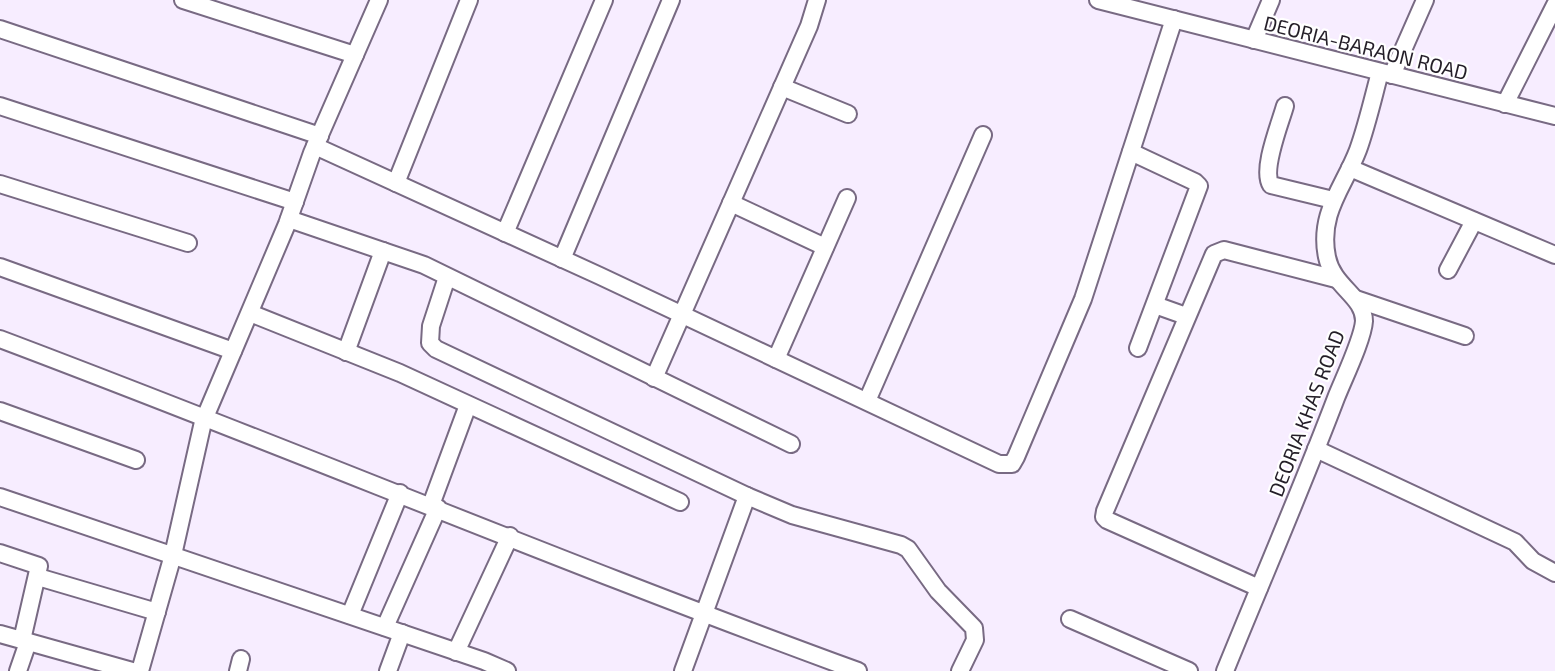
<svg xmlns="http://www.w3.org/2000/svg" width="1555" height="671" font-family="'Exo 2',sans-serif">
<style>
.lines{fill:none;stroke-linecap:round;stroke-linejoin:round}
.minor-casing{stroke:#786a83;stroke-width:20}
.minor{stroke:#fff;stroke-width:16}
.labels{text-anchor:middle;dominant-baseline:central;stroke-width:4.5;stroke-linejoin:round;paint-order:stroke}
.street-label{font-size:20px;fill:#241e28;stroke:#fff}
</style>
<rect width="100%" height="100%" fill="#f7edff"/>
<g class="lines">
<g class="minor-casing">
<g id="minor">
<polyline points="183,0 355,55"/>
<polyline points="1098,0 1555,116"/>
<polyline points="0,29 320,136"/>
<polyline points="1254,40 1271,0"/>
<polyline points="1392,75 1425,0"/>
<polyline points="782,87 848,114"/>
<polyline points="1505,104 1555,5"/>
<polyline points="0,106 295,202"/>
<path d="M1285 106C1280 124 1261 170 1271 185L1333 200"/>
<polyline points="315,146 600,276 999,464 1012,464 1016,457 1083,299 1174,19"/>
<polyline points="1131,152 1195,182 1199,186 1138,348"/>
<polyline points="1350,168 1555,255"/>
<polyline points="396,183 469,0"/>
<polyline points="0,184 188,243"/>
<polyline points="731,203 825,247"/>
<polyline points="289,219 424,265 791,444"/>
<polyline points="505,233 604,0"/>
<polyline points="562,259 671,0"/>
<polyline points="0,267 233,351"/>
<polyline points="1448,270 1474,221"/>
<polyline points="447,277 431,326 430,343 436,349 747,496 792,515 901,545 908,549 938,591 974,628 975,640 960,671"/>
<polyline points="1356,299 1465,336"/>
<polyline points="1155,305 1186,316"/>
<polyline points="250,313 400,373 680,502"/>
<path d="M0 339C287 447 570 566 858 671"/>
<polyline points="346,352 383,251"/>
<polyline points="776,359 847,198"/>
<polyline points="654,378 809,26 817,0"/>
<polyline points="867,401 983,135"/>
<polyline points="0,411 136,460"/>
<polyline points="1316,449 1515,542 1533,561 1555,573"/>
<polyline points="0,497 484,661 507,671"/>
<polyline points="431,505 468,405"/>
<polyline points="0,553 39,566 22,640"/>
<polyline points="38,577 157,612"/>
<polyline points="1259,588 1107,520 1104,517 1105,511 1214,254 1224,250 1336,279"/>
<polyline points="350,615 400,493"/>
<polyline points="1070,619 1189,671"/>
<polyline points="385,627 438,508"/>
<polyline points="0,634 132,671"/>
<polyline points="456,652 510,536"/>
<polyline points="18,671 28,642"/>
<polyline points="140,671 173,555 203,422 287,224 312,153 379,0"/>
<polyline points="238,671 241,659"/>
<polyline points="388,671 402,633"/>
<polyline points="683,671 747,496"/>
<path d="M1225 671C1262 580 1301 490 1336 398 1343 380 1363 339 1364 321 1364 296 1333 287 1327 257 1318 213 1344 187 1358 150 1367 125 1373 98 1380 72"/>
</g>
</g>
<use href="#minor" class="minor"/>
</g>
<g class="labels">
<g class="street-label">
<text transform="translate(1366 47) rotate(14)">DEORIA-BARAON ROAD</text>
<text transform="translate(1306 413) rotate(-69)">DEORIA KHAS ROAD</text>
</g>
</g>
</svg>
